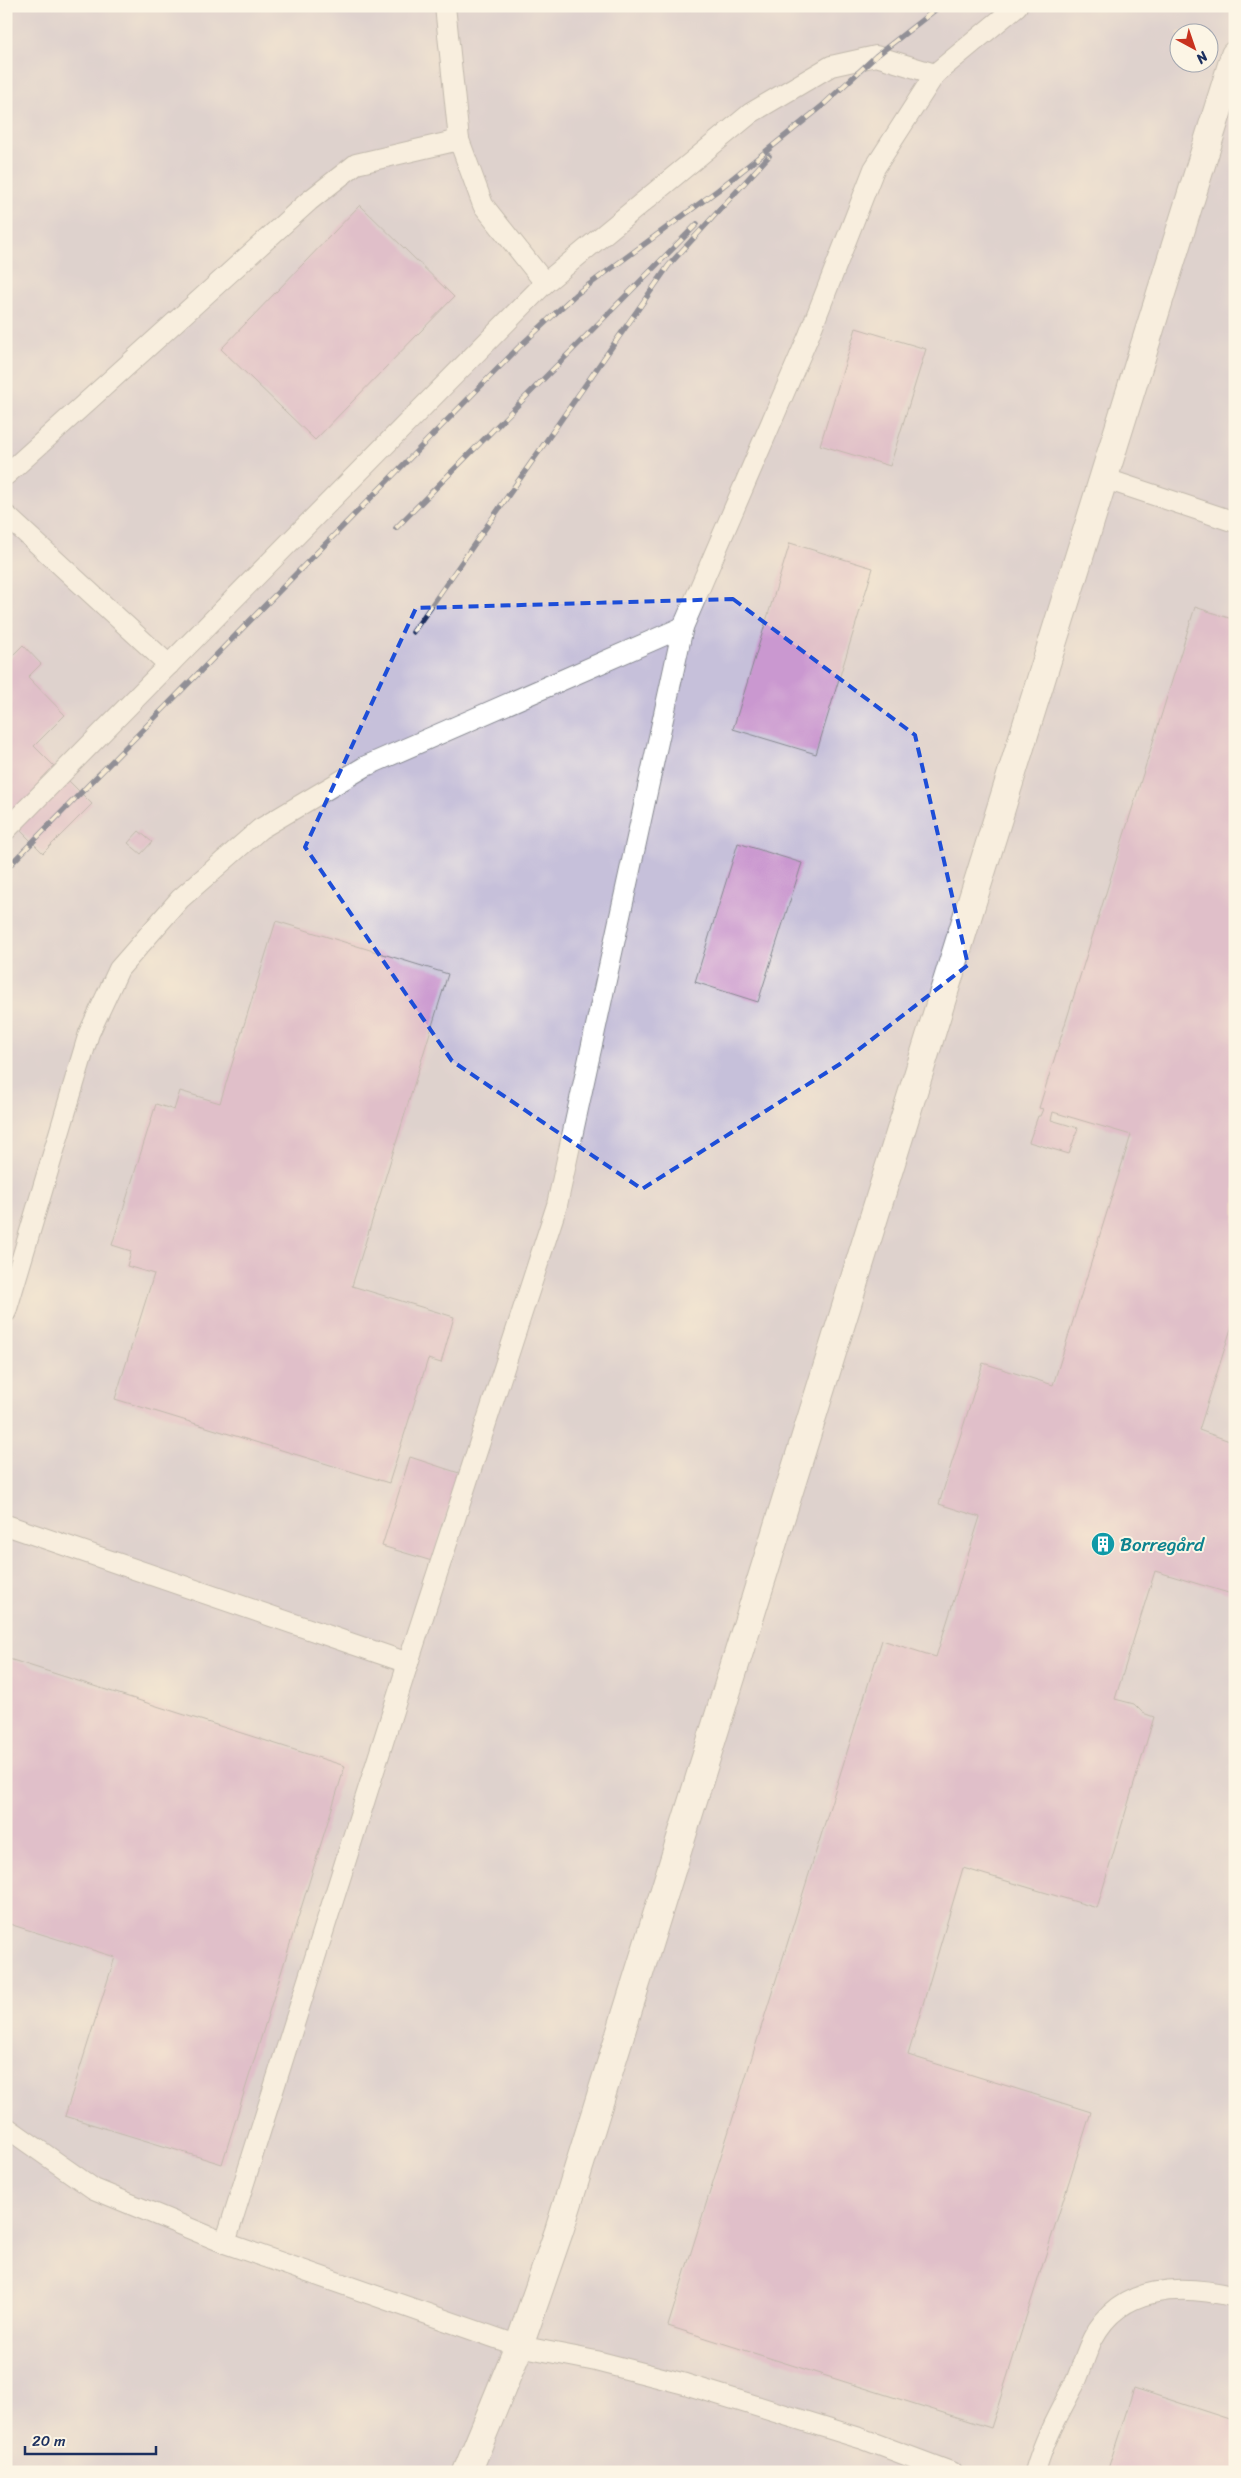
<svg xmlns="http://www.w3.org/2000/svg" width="1241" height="2478" font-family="Sriracha,sans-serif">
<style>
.industrial{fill:#c6c0da;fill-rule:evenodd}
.building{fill:#ca98d0}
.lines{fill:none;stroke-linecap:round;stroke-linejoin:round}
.service-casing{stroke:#868890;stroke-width:22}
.minor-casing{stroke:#868890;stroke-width:30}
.service{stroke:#fff;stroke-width:20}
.minor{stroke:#fff;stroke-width:28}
.rail-casing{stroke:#1b2f5e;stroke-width:5.5}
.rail{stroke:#fcf5e5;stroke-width:4;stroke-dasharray:11;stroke-linecap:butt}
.marked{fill:none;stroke:#1d4ed8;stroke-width:4;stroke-dasharray:10 6;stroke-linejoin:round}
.labels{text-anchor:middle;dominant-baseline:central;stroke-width:4;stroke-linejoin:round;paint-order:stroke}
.culture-label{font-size:19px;fill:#0d838f;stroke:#fcf5e5;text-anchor:start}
</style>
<rect width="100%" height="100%" fill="#fcf5e5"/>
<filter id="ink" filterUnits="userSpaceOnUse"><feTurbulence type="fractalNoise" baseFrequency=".02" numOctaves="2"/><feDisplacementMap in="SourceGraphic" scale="10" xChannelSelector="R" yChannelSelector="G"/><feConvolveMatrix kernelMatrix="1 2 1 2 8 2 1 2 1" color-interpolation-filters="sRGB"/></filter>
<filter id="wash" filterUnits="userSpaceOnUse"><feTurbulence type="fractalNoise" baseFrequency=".0096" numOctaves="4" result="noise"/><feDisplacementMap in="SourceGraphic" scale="20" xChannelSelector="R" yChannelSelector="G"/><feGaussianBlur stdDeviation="1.12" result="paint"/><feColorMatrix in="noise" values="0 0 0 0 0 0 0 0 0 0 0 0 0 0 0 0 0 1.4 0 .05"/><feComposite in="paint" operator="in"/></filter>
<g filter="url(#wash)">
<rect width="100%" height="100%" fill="#f2e0c2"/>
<path class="industrial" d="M6 6H1235V2472H6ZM1178 32H1208V62H1178Z"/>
<g id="blocks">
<g class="building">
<polygon points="360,205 454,297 315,440 221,349"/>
<polygon points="856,328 926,349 890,466 820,445"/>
<polygon points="790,543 873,568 816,754 733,729"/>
<polygon points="1195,607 1235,620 1235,1316 1199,1430 1235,1443 1235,1595 1155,1571 1115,1699 1134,1704 1143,1713 1154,1717 1097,1908 963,1868 908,2055 1091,2112 991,2428 668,2326 882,1640 936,1657 980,1517 939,1504 983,1363 1053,1385 1131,1135 1053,1112 1051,1120 1078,1128 1069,1154 1029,1142 1038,1116 1040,1116 1043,1109 1039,1108"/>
<polygon points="23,645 41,664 28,677 65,715 34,746 92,804 43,853 6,816 6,656 9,659"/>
<polygon points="139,831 152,842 141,854 128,843"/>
<polygon points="738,843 802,863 758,1002 695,982"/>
<polygon points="276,921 448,974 352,1286 454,1317 441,1363 428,1359 389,1483 115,1399 154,1274 127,1266 131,1251 112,1245 156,1104 174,1110 180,1091 220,1103"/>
<polygon points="410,1457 459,1473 432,1561 382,1546"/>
<polygon points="6,1658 345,1766 222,2164 65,2116 115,1957 6,1923"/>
<polygon points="1134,2388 1235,2421 1235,2472 1107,2472"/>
</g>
</g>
</g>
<g filter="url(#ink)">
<use href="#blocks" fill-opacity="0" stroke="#868890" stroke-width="1"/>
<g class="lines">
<g class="service-casing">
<g id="service">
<polyline points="445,6 459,140 483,205 545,283"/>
<polyline points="6,475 309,201 356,164 459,140"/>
<polyline points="1103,478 1235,522"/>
<polyline points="6,515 169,665"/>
<polyline points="6,830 545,283 751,113 831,66 876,56 935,74"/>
<polyline points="6,1312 89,1033 119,969 180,899 260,829 366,766 683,627"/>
<polyline points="6,1525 408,1663"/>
<polyline points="6,2127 94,2189 225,2243 519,2346 596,2361 685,2384 863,2439 951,2472"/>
<polyline points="225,2243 408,1663 557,1205 683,627 809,335 874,169 935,74 1017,6"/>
<path d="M1035 2472C1044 2439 1060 2411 1076 2381 1082 2367 1086 2352 1093 2338 1121 2284 1183 2284 1235 2297"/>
</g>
</g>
<g class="minor-casing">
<polyline id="minor" points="467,2472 519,2346 559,2231 1235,55"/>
</g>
<use href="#service" class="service"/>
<use href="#minor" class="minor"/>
<g class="rail-casing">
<g id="rail">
<polyline points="396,528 697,224"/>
<polyline points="413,632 669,265 769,156"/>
<polyline points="6,869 519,347 575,295 718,190 821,107 876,56 940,6"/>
</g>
</g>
<use href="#rail" class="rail"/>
</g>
</g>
<path d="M0 0H1241V2478H0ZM733 599 915 735 968 965 840 1064 642 1189 452 1061 305 847 416 608Z" fill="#f2e0c2" fill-opacity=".55" fill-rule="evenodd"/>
<path class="marked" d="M733 599 915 735 968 965 840 1064 642 1189 452 1061 305 847 416 608Z"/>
<defs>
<g id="building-disc" transform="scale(1.25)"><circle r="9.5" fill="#0f9aa8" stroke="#fcf5e5"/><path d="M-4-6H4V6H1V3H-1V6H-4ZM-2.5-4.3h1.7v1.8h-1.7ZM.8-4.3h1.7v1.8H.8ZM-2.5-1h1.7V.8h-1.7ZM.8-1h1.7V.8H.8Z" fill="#fff"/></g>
</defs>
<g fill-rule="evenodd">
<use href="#building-disc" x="1103" y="1544"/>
</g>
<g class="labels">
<g class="culture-label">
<text x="1120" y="1544">Borregård</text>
</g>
</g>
<rect width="1241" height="2478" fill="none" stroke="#fcf5e5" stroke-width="25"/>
<g transform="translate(1194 48) rotate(140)"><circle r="24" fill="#fcf5e5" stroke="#a2a6af"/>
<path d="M0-4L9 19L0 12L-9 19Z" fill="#c8321e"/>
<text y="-8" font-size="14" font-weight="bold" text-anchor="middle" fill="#1b2f5e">N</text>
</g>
<path d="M25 2446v8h131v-8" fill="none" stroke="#1b2f5e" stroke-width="2.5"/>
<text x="32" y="2446" font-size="15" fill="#1b2f5e" stroke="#fcf5e5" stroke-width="4" paint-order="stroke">20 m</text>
</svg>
